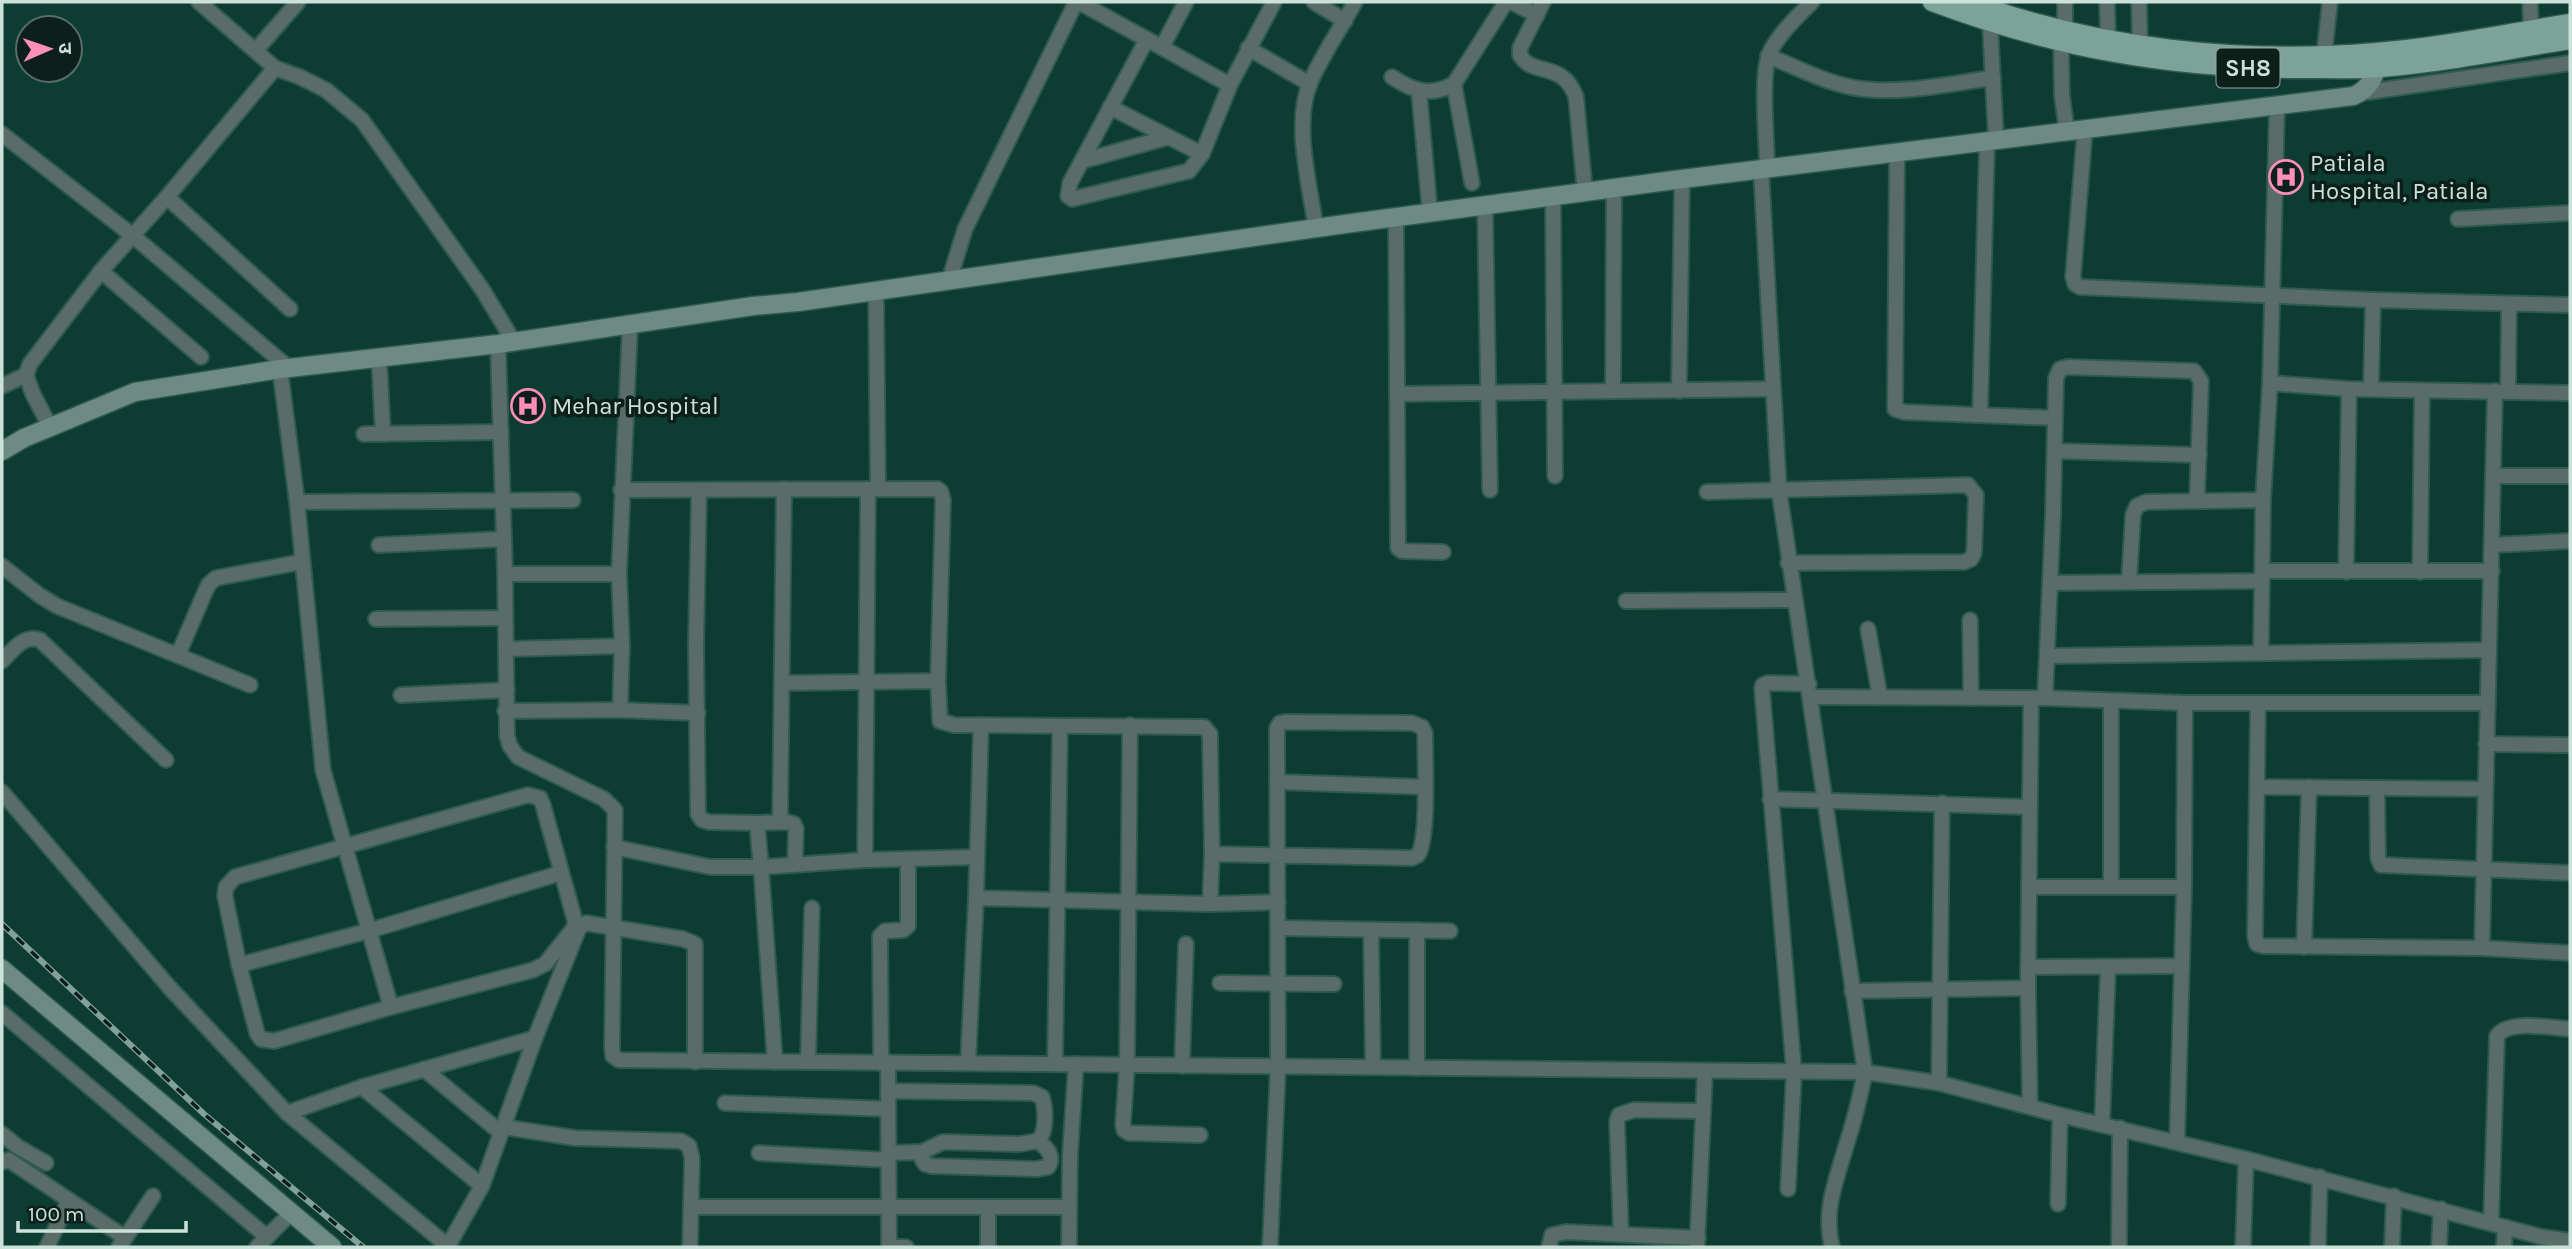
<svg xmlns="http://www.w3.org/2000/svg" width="2572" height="1249" font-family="Karla,'Noto Sans Devanagari',sans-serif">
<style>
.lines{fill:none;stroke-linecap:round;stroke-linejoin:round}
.street-casing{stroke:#2f5a50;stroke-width:18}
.secondary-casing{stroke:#2f5a50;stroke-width:21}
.primary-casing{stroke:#2f5a50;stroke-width:21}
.street{stroke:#596c67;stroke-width:14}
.secondary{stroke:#6e8b83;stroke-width:18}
.primary{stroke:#7da399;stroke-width:18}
.rail-casing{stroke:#81a199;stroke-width:6}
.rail{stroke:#0c1f1a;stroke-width:3.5;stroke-dasharray:10;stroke-linecap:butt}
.labels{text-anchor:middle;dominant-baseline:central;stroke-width:7;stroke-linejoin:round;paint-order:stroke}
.shield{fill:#0c1f1a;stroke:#92a8a1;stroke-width:2}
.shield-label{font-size:23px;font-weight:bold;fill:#cbe2db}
.poi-label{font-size:24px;fill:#cbe2db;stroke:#0c1f1a;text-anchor:start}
</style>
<rect width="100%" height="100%" fill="#0d3c32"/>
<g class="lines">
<g class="street-casing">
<g id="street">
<polyline points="1079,2 1230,85"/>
<polyline points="1314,2 1345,21"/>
<polyline points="1511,2 1537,15"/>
<path d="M1543 2 1520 48V55C1532 77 1563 60 1576 97L1585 192"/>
<polyline points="2107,2 2108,38"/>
<polyline points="2139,2 2140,44"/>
<polyline points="2530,2 2531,29"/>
<polyline points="1990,23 1996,140"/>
<polyline points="2065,31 2065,2"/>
<polyline points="1147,39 1070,183 1068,196 1072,199 1189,171 1202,154 1230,85 1274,2"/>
<polyline points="2061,44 2062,96 2067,132"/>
<polyline points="1162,47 1186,2"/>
<polyline points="1248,48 1310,84"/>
<polyline points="256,50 298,2"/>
<polyline points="2324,55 2330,2"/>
<path d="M1768 56C1799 68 1831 86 1864 89 1906 94 1952 83 1993 78"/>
<polyline points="275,68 300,77 326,90 362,120 482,289 514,342"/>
<path d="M1392 77C1413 91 1430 97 1454 84L1506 2"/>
<polyline points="1454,84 1472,183"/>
<polyline points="1419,91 1430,213"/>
<polyline points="2361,93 2570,63"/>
<polyline points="1110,107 1202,154"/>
<polyline points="2085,129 2073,277 2075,284 2080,287 2373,300 2570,305"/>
<polyline points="2,134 132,235 290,369"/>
<polyline points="1897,154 1895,409 1904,412 2055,418"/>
<polyline points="1082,161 1169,137"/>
<path d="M1767 168C1767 139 1761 84 1768 58 1772 41 1799 14 1812 2"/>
<path d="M1761 169 1779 490 1865 1072C1860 1097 1854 1122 1846 1146 1836 1181 1823 1211 1832 1247"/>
<polyline points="167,197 290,309"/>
<polyline points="1553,197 1555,476"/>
<polyline points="1485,206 1490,490"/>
<polyline points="1396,217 1398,548 1402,551 1443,552"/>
<polyline points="2458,219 2570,213"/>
<path d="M1316 229C1310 186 1293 124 1310 83 1322 55 1341 28 1355 2"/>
<polyline points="101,271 201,357"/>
<polyline points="949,281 965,229 1076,2"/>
<polyline points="876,291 878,489"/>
<polyline points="498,344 505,574 507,736 510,746 518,757 604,799 615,810 612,1048 613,1056 619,1060 1865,1072 1939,1083 2060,1115 2246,1159 2542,1237 2570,1241"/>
<polyline points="379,357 383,434"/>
<polyline points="280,369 297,502 323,770 391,1007"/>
<polyline points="26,375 30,364 101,271 167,197 275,68 199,2"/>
<polyline points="2270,383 2349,389 2570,393"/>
<polyline points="2,386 26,375 33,394 50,427"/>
<polyline points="2371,389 2373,300"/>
<polyline points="1613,391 1614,188"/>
<polyline points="1679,391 1682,179"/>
<polyline points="2495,391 2482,948 2570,953"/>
<polyline points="2508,392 2509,304"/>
<polyline points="1398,394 1772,389"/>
<polyline points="1980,415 1987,142"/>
<polyline points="364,434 501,432"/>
<polyline points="2055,451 2199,455"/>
<polyline points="2493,476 2570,476"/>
<polyline points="621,490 938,489 941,492 943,500 938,681 940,721 954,725 1204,727 1210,734 1210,740 1212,854 1210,904"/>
<polyline points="699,491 696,645 698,814 702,820 709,822 757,823 761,867 865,860 977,857"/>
<polyline points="1707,492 1968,485 1976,495 1974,553 1971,559 1964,562 1788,563"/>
<polyline points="297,502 573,500"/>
<polyline points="379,545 504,539"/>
<polyline points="2492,545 2570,541"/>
<polyline points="2,566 39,595 57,606 250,685"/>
<polyline points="2263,571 2492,571"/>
<polyline points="2346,572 2349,389"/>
<polyline points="2420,572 2422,391"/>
<polyline points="505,574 619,574"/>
<polyline points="2129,582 2133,515 2137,506 2146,502 2263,500"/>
<polyline points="2051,583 2262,581"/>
<polyline points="1626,601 1795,600"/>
<polyline points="376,619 505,618"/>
<polyline points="1970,620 1971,698"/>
<polyline points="1868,629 1880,697"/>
<polyline points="506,649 622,646"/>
<polyline points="2261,651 2263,500 2270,383 2277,106"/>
<polyline points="178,655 205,592 209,584 216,578 301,562"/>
<polyline points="2048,656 2489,650"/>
<path d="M2 661C13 650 24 634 40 640L166 760"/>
<polyline points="782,683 938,681"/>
<polyline points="401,695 507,690"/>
<polyline points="1811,697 2045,698 2185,703 2488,703"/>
<polyline points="2045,698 2053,514 2056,378 2060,369 2068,367 2194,371 2201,381 2197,501"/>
<polyline points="2258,703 2255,936 2257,944 2263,946 2482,948"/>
<polyline points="620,710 622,646 619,574 630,326"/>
<polyline points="505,711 620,710 698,713"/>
<polyline points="1130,725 1127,1065 1123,1125 1124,1130 1129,1133 1200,1135"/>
<polyline points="2486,744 2570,745"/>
<polyline points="1277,782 1425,787"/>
<polyline points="2258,787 2485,789"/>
<polyline points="2377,789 2378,858 2381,865 2570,873"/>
<polyline points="2,792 170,988 287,1113 449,1247"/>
<polygon points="528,795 540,798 543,805 575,921 574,928 545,964 533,970 391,1007 274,1041 261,1039 257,1033 239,965 225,896 226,887 235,877"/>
<polyline points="1770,799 2029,807"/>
<polyline points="780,822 784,489"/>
<polyline points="757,823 787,822 794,824 796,829 795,865"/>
<polyline points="614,847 710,867 761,867 775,1062"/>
<path d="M1212 854 1412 858 1418 855C1429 839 1425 756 1425 733L1422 727 1412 723 1285 722 1280 723 1277 728 1278 1067 1270 1247"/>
<polyline points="865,860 868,489"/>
<polyline points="2029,887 2184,887"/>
<polyline points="2111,887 2111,701"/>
<polyline points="976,898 1210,904 1278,902"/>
<polyline points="1278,928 1450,931"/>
<polyline points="1371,930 1373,1067"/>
<polyline points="2304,947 2309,787"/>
<polyline points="239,965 368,931 561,873"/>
<polyline points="2028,967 2182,966"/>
<polyline points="1220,983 1334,984"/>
<polyline points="1852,991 2028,988"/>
<polyline points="2,1013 267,1237"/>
<polyline points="808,1062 812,908"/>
<polyline points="888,1062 889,1247"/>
<polyline points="881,1063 880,936 885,931 903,930 908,926 908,859"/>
<polyline points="968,1063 976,898 981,725"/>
<polyline points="1055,1064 1060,726"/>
<polyline points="1182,1066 1186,944"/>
<polyline points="1417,1068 1417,930"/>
<polyline points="424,1069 501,1133"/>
<polyline points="1939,1083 1942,803"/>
<polyline points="362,1087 482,1186"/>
<polyline points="725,1103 888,1109"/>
<polyline points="2030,1106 2028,988 2031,698"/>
<polyline points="287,1113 362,1087 535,1038"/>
<polyline points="2102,1125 2108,967"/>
<polyline points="504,1127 575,1138 681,1141 689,1146 692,1158 690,1247"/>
<polyline points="2,1134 18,1147 46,1163"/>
<polyline points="2177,1142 2184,887 2185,703"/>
<path d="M918 1152 925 1164 932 1166 1036 1169 1048 1167C1055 1156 1047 1147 1037 1141"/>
<polyline points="759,1153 888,1160"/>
<path d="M888 1153 922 1152 943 1142 1020 1144 1037 1141C1047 1134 1046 1109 1042 1097L1033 1093 888 1091"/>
<polyline points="2,1162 9,1160 124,1237"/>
<polyline points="1788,1189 1794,1072 1762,689 1763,685 1768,683 1809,684"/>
<polyline points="2058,1204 2060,1115"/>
<polyline points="691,1207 1069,1207"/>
<path d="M2491 1223 2497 1036C2508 1019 2551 1028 2570 1029"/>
<polyline points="1621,1234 1617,1121 1619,1115 1634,1110 1702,1111"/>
<polyline points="448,1246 482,1186 535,1038 579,928 586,923 683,939 695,944 695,1062"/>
<polyline points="47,1247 69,1200"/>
<polyline points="119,1247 153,1196"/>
<polyline points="257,1247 291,1213"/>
<polyline points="889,1247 906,1247"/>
<polyline points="988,1247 988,1208"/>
<polyline points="1069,1247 1070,1155 1076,1064"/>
<polyline points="1549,1247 1552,1235 1566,1232 1698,1238"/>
<polyline points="1697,1247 1705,1071"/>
<polyline points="2119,1247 2120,1128"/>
<polyline points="2243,1247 2246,1159"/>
<polyline points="2318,1247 2320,1177"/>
<polyline points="2392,1247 2394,1196"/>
<polyline points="2439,1247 2441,1209"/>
<polyline points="2504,1247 2505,1227"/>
</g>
</g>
<g class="secondary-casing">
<g id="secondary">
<path d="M2 451 24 438 135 392 280 369 498 344 753 306 798 302 1352 223 1682 179 2353 96C2371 89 2377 73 2378 55"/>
<polyline points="2,969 332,1247"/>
</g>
</g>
<g class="primary-casing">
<g id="primary">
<path d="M1932 2C2055 48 2169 69 2301 69 2327 69 2354 70 2381 68 2444 63 2507 50 2570 40"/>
<path d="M1970 2C2099 48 2240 64 2376 52 2441 47 2506 33 2570 23"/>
</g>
</g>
<use href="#street" class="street"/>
<use href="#secondary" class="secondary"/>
<use href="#primary" class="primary"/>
<g class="rail-casing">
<polyline id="rail" points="2,924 204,1114 363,1247"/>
</g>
<use href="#rail" class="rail"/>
</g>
<defs>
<g id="hospital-ring" transform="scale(1.75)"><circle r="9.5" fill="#0c1f1a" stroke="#ff8eb9" stroke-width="1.5"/><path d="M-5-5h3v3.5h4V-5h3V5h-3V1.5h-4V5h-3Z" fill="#ff8eb9"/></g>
</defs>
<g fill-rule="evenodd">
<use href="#hospital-ring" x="2286" y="177"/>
<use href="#hospital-ring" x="528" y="406"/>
</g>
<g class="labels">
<rect class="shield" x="2216.5" y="48.5" width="63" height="39" rx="5"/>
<g class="shield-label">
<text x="2248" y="68">SH8</text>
</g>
<g class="poi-label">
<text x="2310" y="163">Patiala<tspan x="2310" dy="28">Hospital, Patiala</tspan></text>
<text x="552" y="406">Mehar Hospital</text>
</g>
</g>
<rect width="2572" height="1249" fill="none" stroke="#cbe2db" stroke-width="7"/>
<g transform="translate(49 49) rotate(88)"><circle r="33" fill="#0c1f1a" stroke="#586d67" stroke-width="2"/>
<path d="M0-5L12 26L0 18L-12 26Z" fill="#ff8eb9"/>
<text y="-10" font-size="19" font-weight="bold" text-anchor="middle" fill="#cbe2db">उ</text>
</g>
<path d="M18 1221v10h168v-10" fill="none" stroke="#cbe2db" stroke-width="3.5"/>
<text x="28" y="1221" font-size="21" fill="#cbe2db" stroke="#0c1f1a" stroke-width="5" paint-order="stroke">100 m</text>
</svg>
